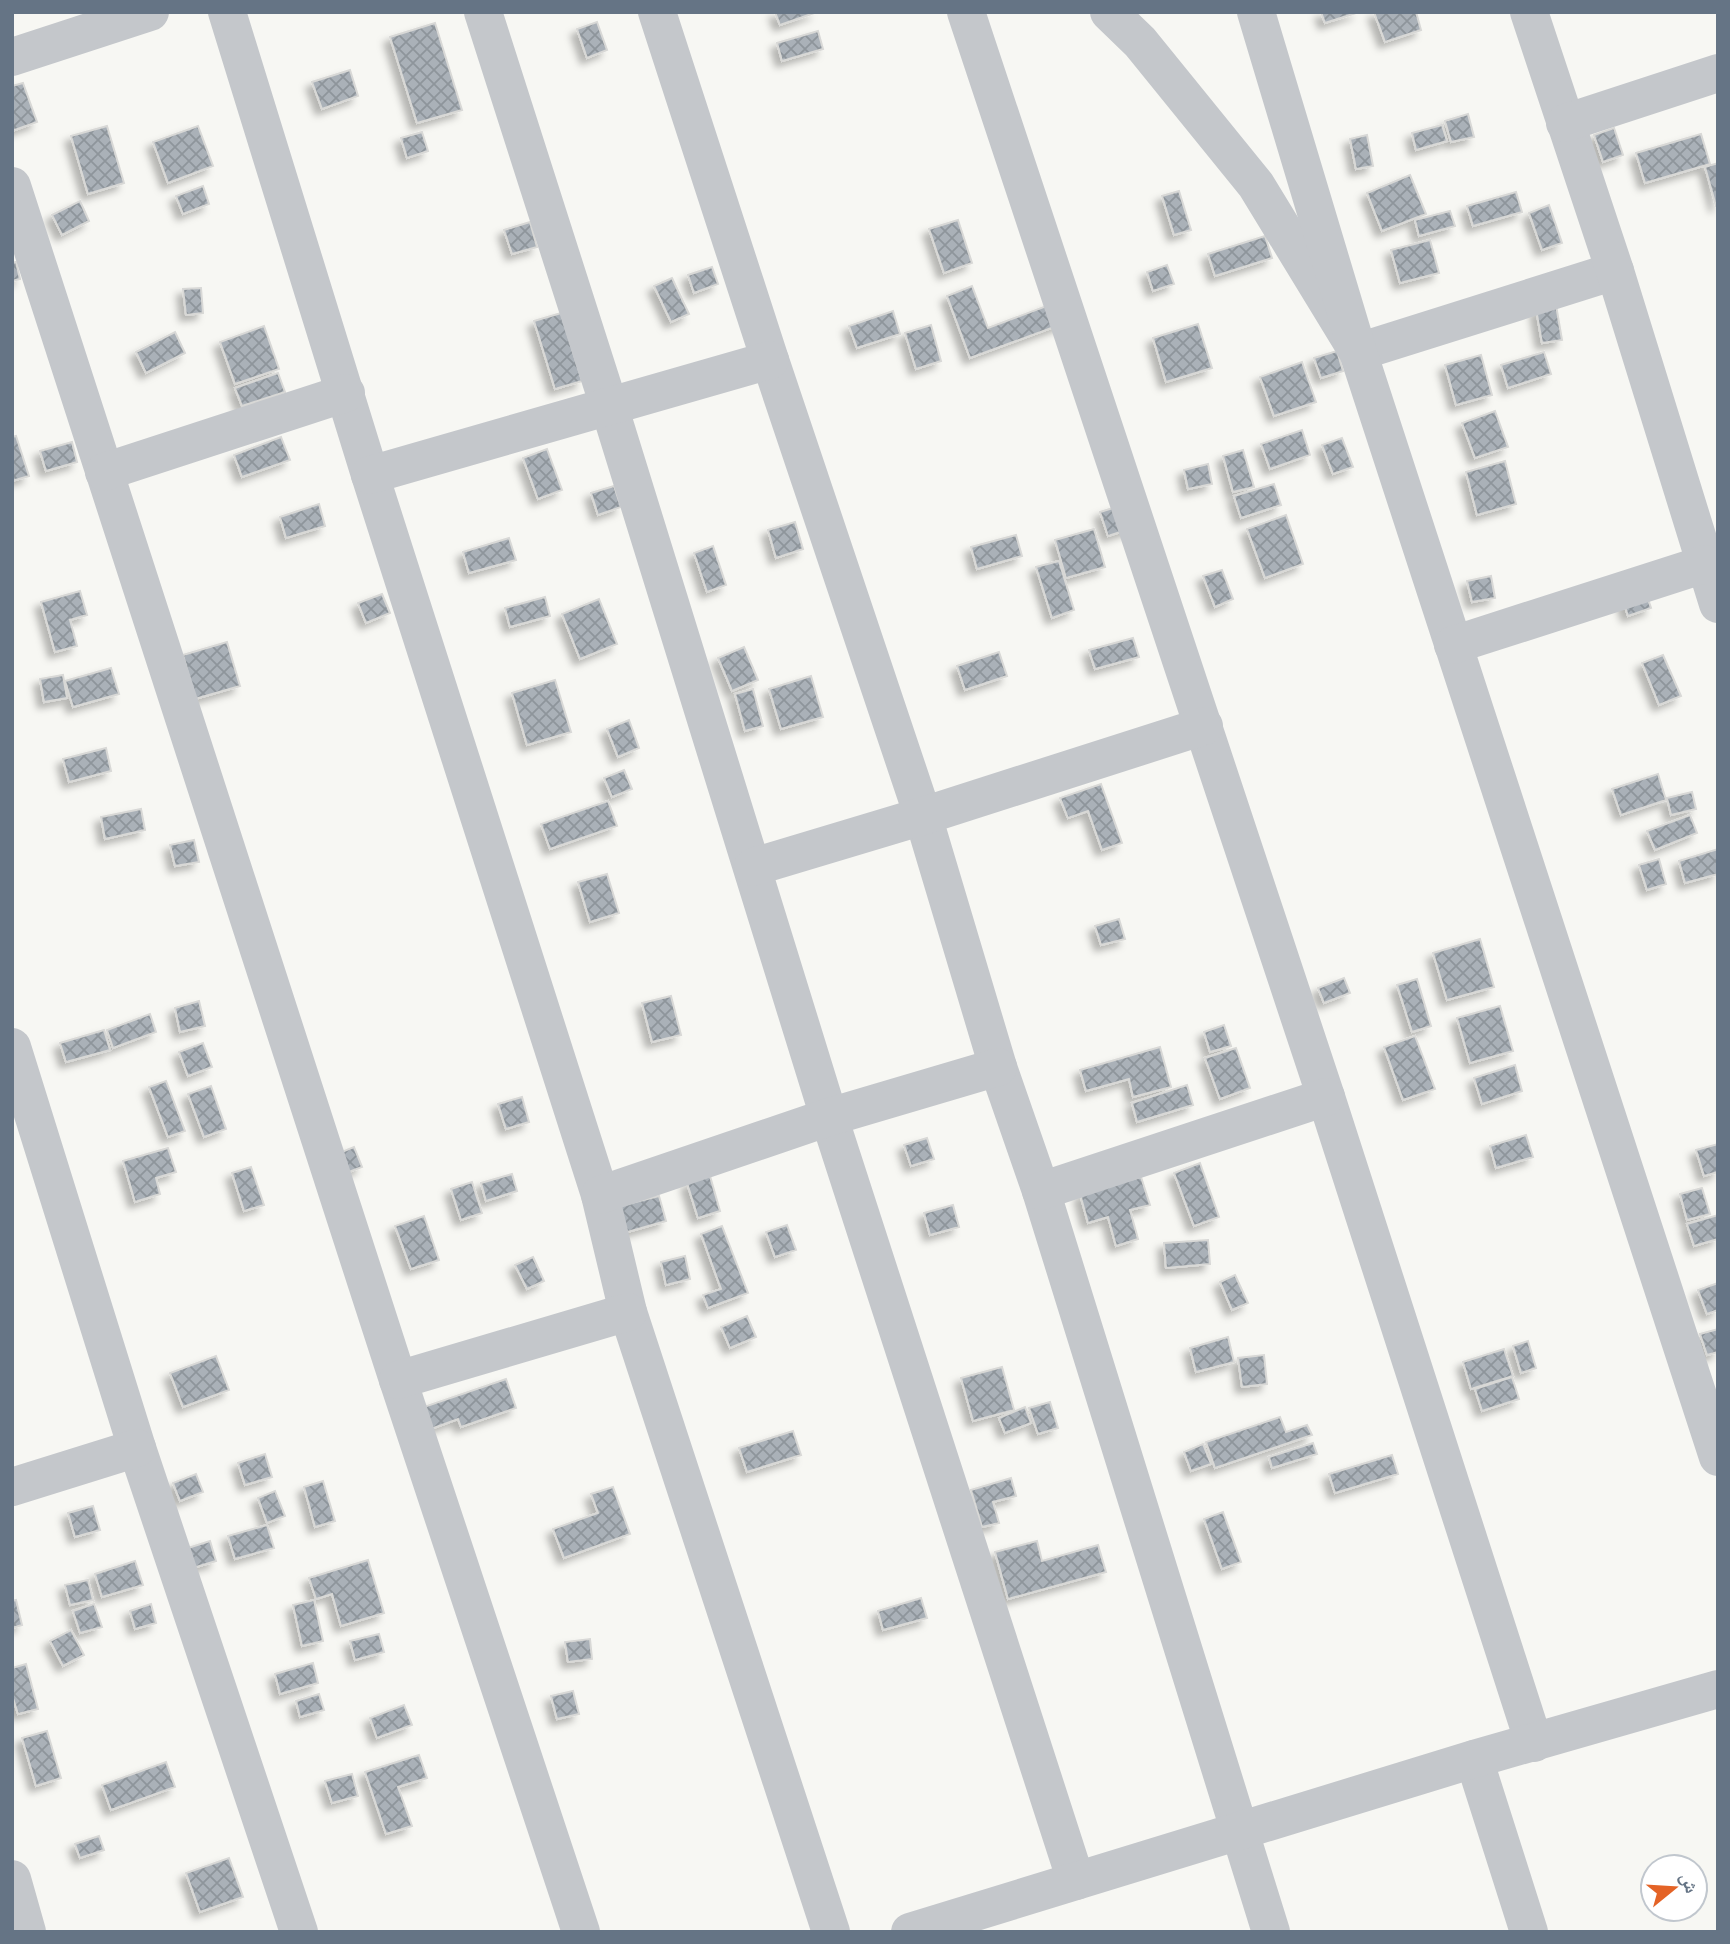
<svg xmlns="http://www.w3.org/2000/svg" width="1730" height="1944" font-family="'IBM Plex Sans','Noto Naskh Arabic',sans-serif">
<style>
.building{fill:url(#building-cross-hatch);stroke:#d8d8d6;stroke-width:2;filter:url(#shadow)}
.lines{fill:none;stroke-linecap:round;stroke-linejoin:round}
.minor{stroke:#c4c7cb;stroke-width:38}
</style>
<defs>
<pattern id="building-cross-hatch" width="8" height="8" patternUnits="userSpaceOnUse" patternTransform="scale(1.75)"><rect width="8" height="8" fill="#aab1b8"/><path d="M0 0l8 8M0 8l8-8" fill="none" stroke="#8e959b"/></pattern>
<filter id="shadow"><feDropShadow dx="-6" dy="6" stdDeviation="3.5" flood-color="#0004"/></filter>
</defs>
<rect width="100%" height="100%" fill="#f7f7f3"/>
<g class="building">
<polygon points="775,12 817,12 780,25"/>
<polygon points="1321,12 1359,12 1325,23"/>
<polygon points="1374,12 1416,12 1421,30 1385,42"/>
<polygon points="597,22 607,50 587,58 577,29"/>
<polygon points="435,23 462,110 417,123 390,37"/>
<polygon points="818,31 823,49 782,61 777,43"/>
<polygon points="350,70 358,96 322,109 312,82"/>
<polygon points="23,83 37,122 12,131 12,86"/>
<polygon points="1468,114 1474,137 1451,142 1445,121"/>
<polygon points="1442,125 1447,141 1416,150 1412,133"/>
<polygon points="107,126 124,183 88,194 71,136"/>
<polygon points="198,126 213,166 168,183 153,142"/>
<polygon points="1614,128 1623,155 1603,162 1594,135"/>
<polygon points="422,132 428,151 407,158 401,138"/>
<polygon points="1701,134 1710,164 1645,183 1636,153"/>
<polygon points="1367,135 1373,166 1356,169 1350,139"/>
<polygon points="1718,163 1718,205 1716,206 1705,167"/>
<polygon points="1410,175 1426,214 1382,231 1367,193"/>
<polygon points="203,186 209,204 183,214 176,196"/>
<polygon points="1179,191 1191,230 1174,235 1162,196"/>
<polygon points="1516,192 1522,212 1473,226 1467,206"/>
<polygon points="80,201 89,221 62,235 52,215"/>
<polygon points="1549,205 1562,243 1542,250 1529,213"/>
<polygon points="1450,211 1455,226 1419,236 1415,220"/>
<polygon points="958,220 972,263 944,273 929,229"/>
<polygon points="530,222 537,247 512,254 504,230"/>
<polygon points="1265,236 1272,258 1215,276 1208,254"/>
<polygon points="1430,240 1439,273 1400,283 1391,250"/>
<polygon points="16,262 20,279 12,281 12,263"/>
<polygon points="1167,265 1174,284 1153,291 1147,272"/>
<polygon points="712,267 718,284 694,293 688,275"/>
<polygon points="672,278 689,314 671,322 654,286"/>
<polygon points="972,286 988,328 1057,302 1065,323 970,358 947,296"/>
<polygon points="201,288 203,313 186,315 183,289"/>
<polygon points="1556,305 1562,340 1542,343 1536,309"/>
<polygon points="893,311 900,334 857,348 849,326"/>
<polygon points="561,313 582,381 555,389 534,321"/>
<polygon points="1198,324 1212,368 1166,382 1153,338"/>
<polygon points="931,325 941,361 916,369 905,333"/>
<polygon points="264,326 279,369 235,384 220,342"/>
<polygon points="175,332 185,353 146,373 136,352"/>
<polygon points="1337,351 1343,371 1321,378 1314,358"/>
<polygon points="1544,352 1551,374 1508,388 1501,365"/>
<polygon points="1481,355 1492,395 1456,405 1445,365"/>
<polygon points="1302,362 1316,402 1274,416 1260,377"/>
<polygon points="278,373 285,392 242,406 235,388"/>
<polygon points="1495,411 1508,447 1475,458 1462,423"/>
<polygon points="1302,430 1310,455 1270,469 1261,444"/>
<polygon points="16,436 29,476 12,481 12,437"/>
<polygon points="281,437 290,460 242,477 234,455"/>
<polygon points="1342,438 1353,467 1333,474 1322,445"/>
<polygon points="72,442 77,462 46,471 40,451"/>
<polygon points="547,449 562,490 538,499 523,458"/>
<polygon points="1243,450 1254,487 1233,492 1223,456"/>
<polygon points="1505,461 1516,504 1477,515 1466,472"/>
<polygon points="1208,464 1212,484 1188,489 1184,470"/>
<polygon points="1274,484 1281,505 1241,518 1234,496"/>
<polygon points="614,486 621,507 598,515 591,493"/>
<polygon points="319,504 325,526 286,538 280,517"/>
<polygon points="1126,504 1133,528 1108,536 1100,512"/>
<polygon points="1286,515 1303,564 1265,578 1247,529"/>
<polygon points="795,522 803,549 776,558 768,530"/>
<polygon points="1094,529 1105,567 1066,578 1055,540"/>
<polygon points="1016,535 1022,556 977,569 971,547"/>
<polygon points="509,538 516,560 469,573 463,552"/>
<polygon points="713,546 726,585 707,592 694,553"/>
<polygon points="1059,561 1074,610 1052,618 1036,567"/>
<polygon points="1222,570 1233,599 1215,607 1203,576"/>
<polygon points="1491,576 1495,598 1472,602 1467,581"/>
<polygon points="1644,587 1651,608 1628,616 1621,595"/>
<polygon points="80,591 87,615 70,620 77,646 55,652 41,602"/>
<polygon points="382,594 390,613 366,623 358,603"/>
<polygon points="545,597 550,616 510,627 505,608"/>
<polygon points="599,599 617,644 580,659 562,614"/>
<polygon points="1133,638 1139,657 1095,669 1089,650"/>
<polygon points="227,642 240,686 195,699 183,655"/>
<polygon points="744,647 758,680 732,691 718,658"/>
<polygon points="999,652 1007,676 965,690 957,666"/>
<polygon points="1663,655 1681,696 1659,705 1642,663"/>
<polygon points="111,668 119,694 73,707 65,681"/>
<polygon points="63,675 67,698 44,702 40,679"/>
<polygon points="811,676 823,717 781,729 769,689"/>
<polygon points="555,680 571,732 527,745 512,693"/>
<polygon points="753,689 763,726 745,731 735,694"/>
<polygon points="629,720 639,748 618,757 607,729"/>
<polygon points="106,748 111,771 69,782 63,759"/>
<polygon points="624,770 632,789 612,797 604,778"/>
<polygon points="1658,774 1666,800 1621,815 1612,789"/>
<polygon points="1101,784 1122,843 1102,850 1088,811 1068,818 1060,798"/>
<polygon points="1692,792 1696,809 1671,815 1667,798"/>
<polygon points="608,801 617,826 550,849 541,824"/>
<polygon points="141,809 145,830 105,839 101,817"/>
<polygon points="1690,815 1697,833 1655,850 1647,831"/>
<polygon points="194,840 199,862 175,866 170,845"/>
<polygon points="1718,849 1718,874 1685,883 1679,861"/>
<polygon points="1659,859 1666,884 1647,890 1639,865"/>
<polygon points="607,874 619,913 590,922 578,882"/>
<polygon points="1119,919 1125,939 1101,945 1095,926"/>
<polygon points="1480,939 1494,987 1447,1000 1433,953"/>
<polygon points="1344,978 1350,993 1324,1003 1318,988"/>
<polygon points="1417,979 1431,1026 1412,1032 1397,985"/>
<polygon points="671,996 681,1035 652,1042 642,1003"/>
<polygon points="199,1001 205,1026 180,1032 175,1008"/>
<polygon points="1500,1006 1513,1051 1470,1063 1457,1018"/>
<polygon points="150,1014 156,1032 113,1048 107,1030"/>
<polygon points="1224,1025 1231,1046 1210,1052 1204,1032"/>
<polygon points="104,1030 110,1050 66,1062 60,1043"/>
<polygon points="1415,1036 1435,1089 1403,1100 1384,1047"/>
<polygon points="203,1043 212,1067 188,1076 179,1052"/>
<polygon points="1160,1047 1171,1087 1133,1097 1129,1079 1086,1091 1080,1070"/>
<polygon points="1236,1048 1250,1088 1220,1099 1205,1058"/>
<polygon points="1515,1065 1522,1091 1482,1104 1474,1078"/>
<polygon points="166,1081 185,1131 168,1137 149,1087"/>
<polygon points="1187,1085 1193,1105 1137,1122 1132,1103"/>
<polygon points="211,1086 226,1129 204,1137 188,1094"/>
<polygon points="522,1097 529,1122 506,1129 498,1104"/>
<polygon points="1526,1135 1533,1157 1496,1168 1490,1146"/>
<polygon points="927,1138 934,1159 911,1166 904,1145"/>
<polygon points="1718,1144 1718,1172 1704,1176 1696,1150"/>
<polygon points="354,1147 362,1167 341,1175 334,1155"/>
<polygon points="168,1148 176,1172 156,1178 160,1194 135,1202 123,1161"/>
<polygon points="1200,1163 1219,1217 1194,1226 1174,1173"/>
<polygon points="251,1167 264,1205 244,1211 232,1173"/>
<polygon points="512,1174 517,1191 486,1201 481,1183"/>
<polygon points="710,1176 720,1211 698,1218 687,1183"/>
<polygon points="1141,1177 1150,1205 1130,1210 1138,1239 1116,1246 1108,1217 1088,1223 1080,1194"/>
<polygon points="472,1182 482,1213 461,1220 451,1189"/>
<polygon points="1702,1188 1710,1214 1687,1220 1680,1194"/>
<polygon points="659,1196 666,1221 624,1233 616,1207"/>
<polygon points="953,1205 959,1227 930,1235 924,1213"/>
<polygon points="1718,1215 1718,1239 1694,1246 1687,1224"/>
<polygon points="424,1216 439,1260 411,1269 395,1226"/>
<polygon points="787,1225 796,1250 775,1257 766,1232"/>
<polygon points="722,1226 748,1293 708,1308 703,1295 721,1289 701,1234"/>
<polygon points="1208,1240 1210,1264 1166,1268 1164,1243"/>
<polygon points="685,1256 690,1279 666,1285 661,1262"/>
<polygon points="533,1257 544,1281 527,1289 515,1265"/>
<polygon points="1235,1275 1248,1303 1232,1310 1220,1282"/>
<polygon points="1718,1283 1718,1310 1707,1314 1698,1290"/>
<polygon points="747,1316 756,1337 730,1348 721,1327"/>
<polygon points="1718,1329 1718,1352 1707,1355 1700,1334"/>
<polygon points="1228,1337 1234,1362 1196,1372 1190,1348"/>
<polygon points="1528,1341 1536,1368 1521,1373 1513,1346"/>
<polygon points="1504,1349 1513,1376 1471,1389 1463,1362"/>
<polygon points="1264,1355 1267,1384 1242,1387 1238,1358"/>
<polygon points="216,1356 229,1390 183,1407 170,1373"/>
<polygon points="1002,1367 1014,1410 973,1421 961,1378"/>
<polygon points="1512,1377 1519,1399 1482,1411 1475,1389"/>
<polygon points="506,1379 516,1408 461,1427 458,1419 420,1433 412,1411"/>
<polygon points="1050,1402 1058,1428 1038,1434 1029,1408"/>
<polygon points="1025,1407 1031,1423 1005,1433 999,1418"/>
<polygon points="1280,1417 1286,1432 1307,1425 1312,1435 1215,1468 1206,1442"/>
<polygon points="793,1431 801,1455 747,1472 739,1448"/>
<polygon points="1313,1443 1317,1454 1272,1468 1269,1457"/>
<polygon points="1203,1444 1211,1464 1191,1471 1184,1452"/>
<polygon points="265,1454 272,1477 245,1485 238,1463"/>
<polygon points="1392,1455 1398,1474 1335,1493 1329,1474"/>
<polygon points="196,1474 203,1492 180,1501 173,1483"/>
<polygon points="1011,1478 1016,1496 993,1502 999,1523 982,1527 971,1490"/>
<polygon points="323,1481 335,1521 315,1527 304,1487"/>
<polygon points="613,1487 630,1534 564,1558 553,1529 598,1513 591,1494"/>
<polygon points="275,1491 285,1516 267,1523 258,1498"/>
<polygon points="93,1506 100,1530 75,1537 68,1513"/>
<polygon points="1223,1512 1241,1562 1222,1569 1204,1519"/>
<polygon points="267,1525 274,1548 235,1559 228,1536"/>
<polygon points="210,1541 216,1561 193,1568 188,1548"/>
<polygon points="1037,1541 1042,1561 1098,1545 1106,1572 1008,1599 995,1552"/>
<polygon points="368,1560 384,1613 341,1626 332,1594 316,1599 309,1578"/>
<polygon points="135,1561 143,1585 102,1597 95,1574"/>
<polygon points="88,1580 93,1600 70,1605 65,1585"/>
<polygon points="921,1598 927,1618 883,1630 878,1611"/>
<polygon points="16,1600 22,1625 12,1628 12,1601"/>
<polygon points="314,1600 323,1641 302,1646 293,1605"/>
<polygon points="94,1604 102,1627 80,1633 73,1611"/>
<polygon points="151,1604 156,1623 135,1629 130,1611"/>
<polygon points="71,1630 84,1655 63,1666 50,1641"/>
<polygon points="379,1634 384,1652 355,1660 350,1641"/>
<polygon points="590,1639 592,1659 568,1662 565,1642"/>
<polygon points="313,1663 318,1683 280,1694 275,1674"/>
<polygon points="26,1664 38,1709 18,1714 12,1695 12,1668"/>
<polygon points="573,1691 579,1714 557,1719 551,1696"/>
<polygon points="319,1694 324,1710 300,1717 296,1701"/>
<polygon points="404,1705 412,1725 377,1738 370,1718"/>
<polygon points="47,1731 61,1778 36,1786 22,1738"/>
<polygon points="419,1755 427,1778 398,1787 412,1826 386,1834 365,1772"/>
<polygon points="166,1762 175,1787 111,1810 102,1785"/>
<polygon points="352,1774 358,1796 332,1803 325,1781"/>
<polygon points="99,1836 104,1850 80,1858 75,1844"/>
<polygon points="229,1858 243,1897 200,1912 186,1873"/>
</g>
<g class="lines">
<g class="minor">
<polyline points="227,12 370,475 600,1195 628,1312 831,1932"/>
<polyline points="483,12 609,406 829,1117 1076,1881"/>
<polyline points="657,12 770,360 923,816 998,1067 1041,1191 1271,1932"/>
<polyline points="966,12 1326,1097 1534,1743"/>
<polyline points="1109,12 1140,42 1256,185 1358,352 1615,271"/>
<polyline points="1256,12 1358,352 1718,1457"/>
<polyline points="1529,12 1615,271 1718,604"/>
<polyline points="12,57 150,12"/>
<polyline points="1565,123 1718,73"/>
<polyline points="12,186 398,1380 581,1932"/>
<polyline points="104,472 346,393"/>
<polyline points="370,475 770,360"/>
<polyline points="1453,645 1705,564"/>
<polyline points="753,867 923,816 1204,726"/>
<polyline points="12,1047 137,1448 299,1932"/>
<polyline points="1041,1191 1326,1097"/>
<polyline points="600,1195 829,1117 998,1067"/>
<polyline points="398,1380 628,1312"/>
<polyline points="12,1487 137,1448"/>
<polyline points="1474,1759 1529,1932"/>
<polyline points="12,1879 27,1932"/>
<polyline points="910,1932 1474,1759 1718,1689"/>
</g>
</g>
<rect width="1730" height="1944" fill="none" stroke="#657485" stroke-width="28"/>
<g transform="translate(1674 1888) rotate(72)"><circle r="33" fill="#ffffff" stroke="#c1c7ce" stroke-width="2"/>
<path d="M0-5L12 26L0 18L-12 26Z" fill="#e46326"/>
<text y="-10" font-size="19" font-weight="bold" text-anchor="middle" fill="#657485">ش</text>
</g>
</svg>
